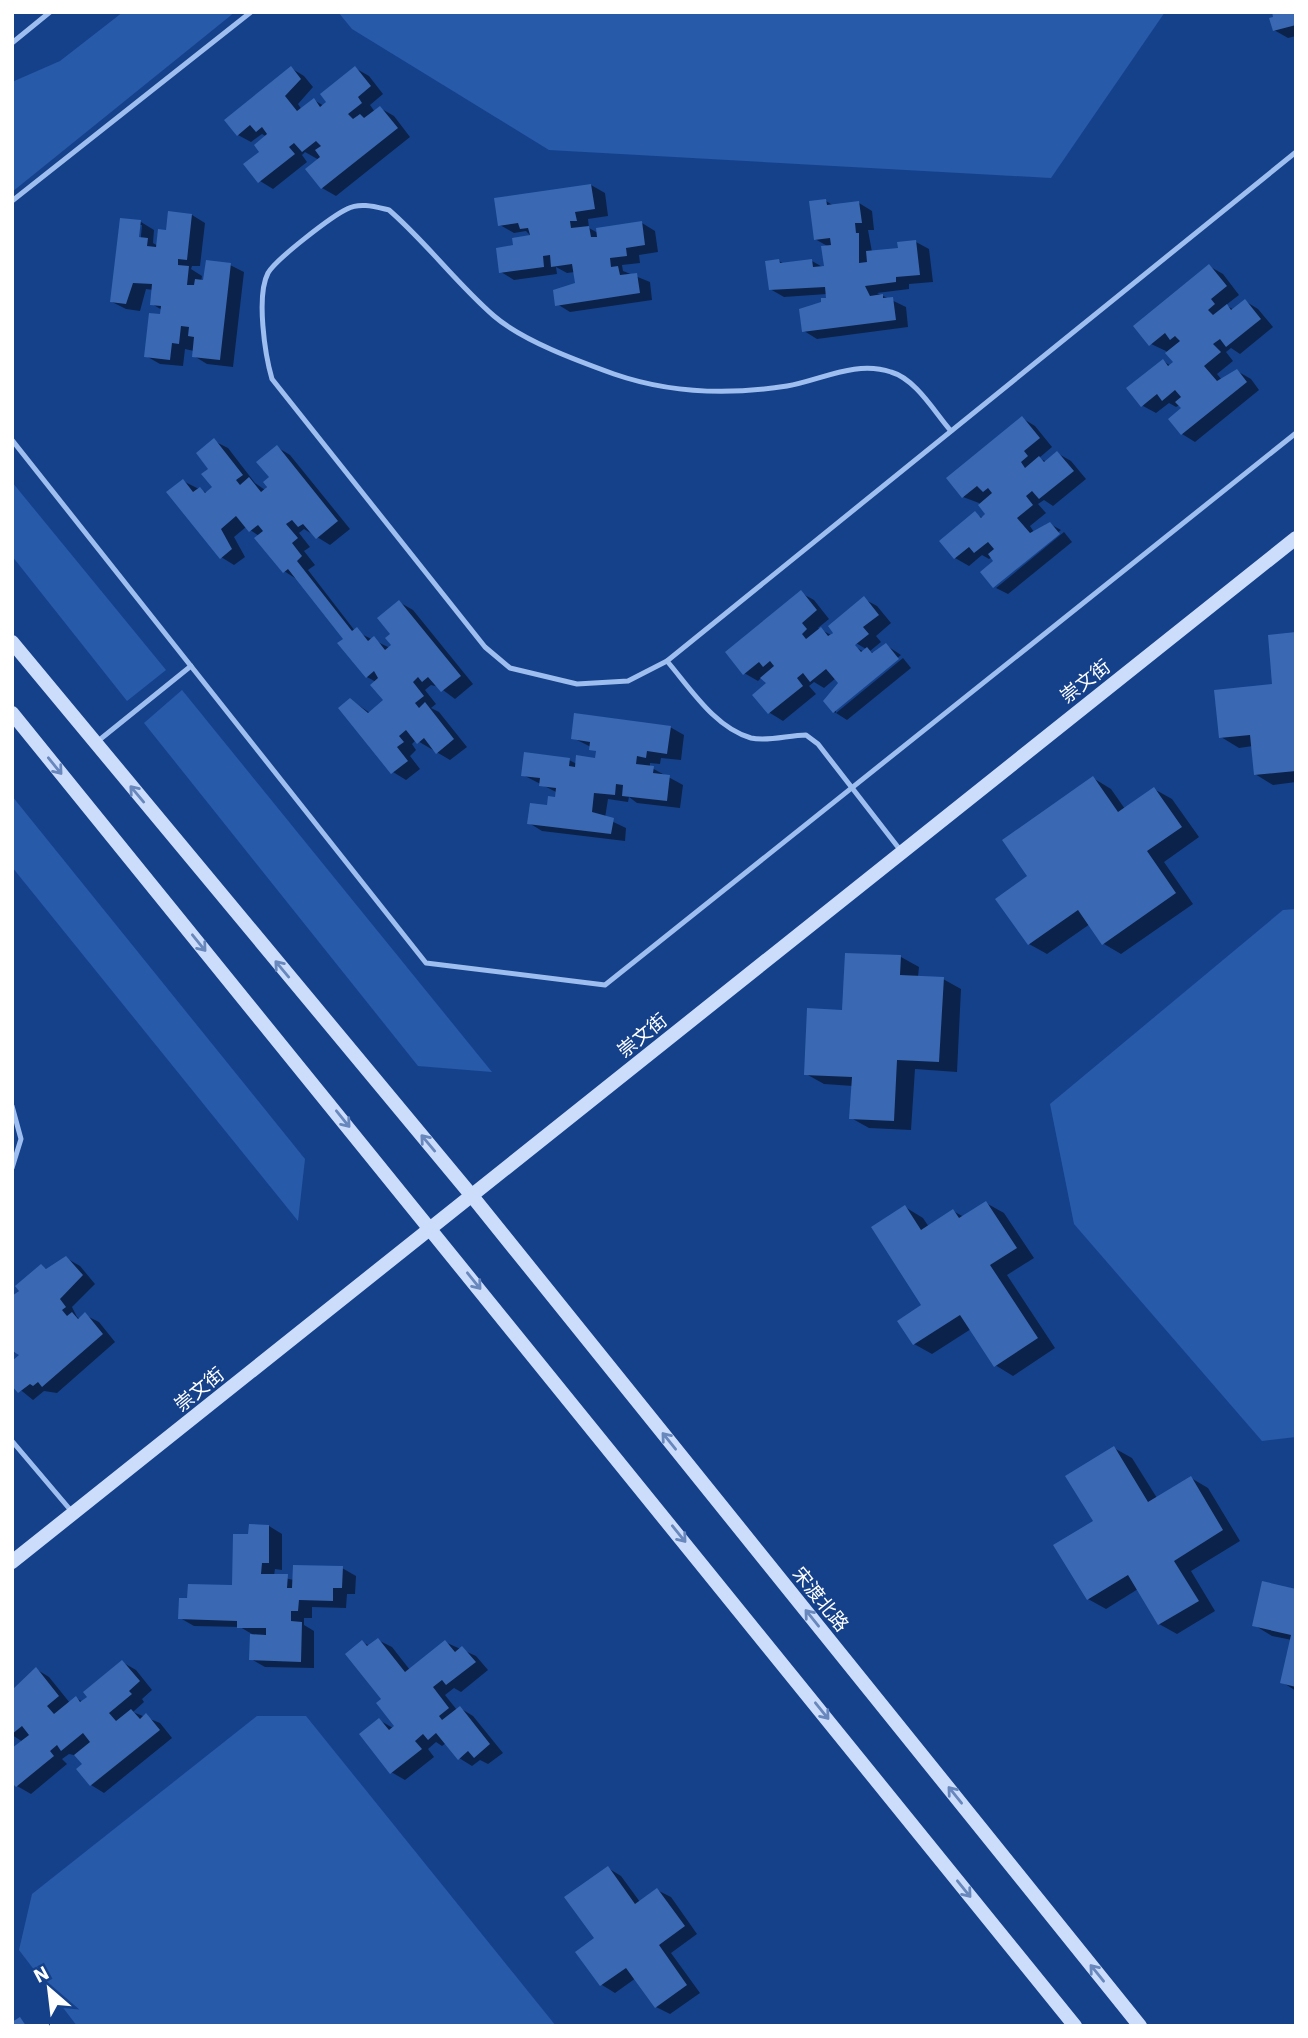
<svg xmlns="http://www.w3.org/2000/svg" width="1308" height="2038" font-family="'IBM Plex Sans','Noto Sans SC',sans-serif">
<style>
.green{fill:#285aaa}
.shadow{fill:#0007;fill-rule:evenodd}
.building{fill:#3a68b2}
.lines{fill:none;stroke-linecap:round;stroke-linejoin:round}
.lane{stroke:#9ebeef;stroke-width:5}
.secondary{stroke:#ccddfb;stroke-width:14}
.oneway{stroke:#6787bd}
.labels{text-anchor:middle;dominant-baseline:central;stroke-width:5;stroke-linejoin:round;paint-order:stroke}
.street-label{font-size:19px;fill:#fff;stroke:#15418b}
</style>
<rect width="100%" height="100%" fill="#15418b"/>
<g class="green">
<polygon points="123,12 235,12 12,192 12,82 60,61"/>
<polygon points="338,12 1165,12 1051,178 549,150 352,29"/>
<polygon points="12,482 166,670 127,701 12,556"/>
<polygon points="182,690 492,1072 418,1066 144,723"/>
<polygon points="12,796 305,1159 298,1221 12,867"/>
<polygon points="1296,909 1296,1437 1262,1441 1074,1224 1050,1104 1283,910"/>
<polygon points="257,1716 306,1716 556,2026 77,2026 19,1950 32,1894"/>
</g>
<g class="shadow">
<polygon points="1296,12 1296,36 1288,38 1274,30 1275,18"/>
<polygon points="291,68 304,76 313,87 298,104 302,110 314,100 324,106 355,68 369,76 383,94 370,105 375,112 380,108 394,116 410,137 336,196 322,188 319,160 305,152 302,155 307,162 273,189 260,181 261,152 267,137 262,134 251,142 238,135"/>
<polygon points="591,185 605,193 608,216 588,219 589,228 598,233 642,223 655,231 658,252 639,255 640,263 622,265 623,271 650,282 652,300 570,312 557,304 577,284 575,272 567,273 556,267 557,274 514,280 501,272 515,247 532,237 526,231 514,233 500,225"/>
<polygon points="826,201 834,206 859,203 872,211 874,230 868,230 872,252 900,249 916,242 929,249 933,282 909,284 909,289 877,293 906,307 908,327 817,339 804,331 828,299 827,294 784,297 770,289 779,261 785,264 812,261 826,269 829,247 815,239"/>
<path d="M170 213 192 215 205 223 200 266H192L191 269 202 276 201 282H205L207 262 230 265 244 272 233 367 207 364 194 356V351L185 349 183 366 160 364 146 356 151 315 161 316 162 310 152 304 153 290 146 289 140 311 126 309 112 302 122 220 141 222 154 230 153 243 158 246 159 231 168 232ZM139 225H142L140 246H137Z"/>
<polygon points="1209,266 1223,274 1239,295 1226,305 1234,310 1245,301 1258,309 1273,327 1240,354 1231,348 1226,352 1233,361 1217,374 1222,380 1237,371 1251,379 1259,390 1195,442 1182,434 1183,409 1180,405 1176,407 1169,403 1156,413 1143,406 1163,361 1171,366 1175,362 1166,351 1151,344"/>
<polygon points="1022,418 1035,426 1052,447 1039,458 1047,462 1057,453 1071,461 1086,479 1053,506 1044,500 1038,504 1046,513 1030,526 1034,532 1050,524 1061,530 996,583 996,588 996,561 992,557 989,559 982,555 969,566 955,558 975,514 983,518 988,514 979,503 963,497"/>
<polygon points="214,441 228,448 255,483 265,490 272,477 277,447 290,455 350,529 330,545 304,529 299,533 310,547 304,551 315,565 308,570 355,631 390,648 393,645 392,634 399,602 413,610 473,684 455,699 439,687 431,685 425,690 436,704 431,708 439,712 467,747 450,760 416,740 412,744 416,750 410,756 420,769 406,780 393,772 351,700 370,713 385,701 376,682 367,677 346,639 298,580 284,571 259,536 246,527 234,537 245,557 234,565 221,557 183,481 207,493 215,488 210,469"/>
<polygon points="1064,532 1072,542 1008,594 996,588"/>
<path d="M801 593 814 600 829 619 818 628 831 635 864 599 877 606 891 623 876 636 881 642 870 651 875 654 886 645 901 655 836 709V713L834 712 840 683 836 678 824 688 814 682 809 686 816 694 783 721 770 713 754 695 768 684 762 677 758 681 744 673ZM849 639 866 649 864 652 847 642Z"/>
<polygon points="1296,634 1296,782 1273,785 1255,774 1253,746 1239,748 1221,737 1274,686"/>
<polygon points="903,658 911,668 847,720 836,713"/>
<polygon points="670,727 684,735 681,760 661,758 660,764 650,763 650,767 683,785 680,808 637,803 629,797 628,802 608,799 605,818 626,828 625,841 542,831 529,823 557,799 558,793 523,775 569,760 577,764 596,760 597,752 591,747 573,738"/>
<polygon points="1093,778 1111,789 1125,809 1154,789 1172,799 1199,837 1164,862 1193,904 1121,954 1104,944 1090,924 1047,954 1029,944 1030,877"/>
<polygon points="901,957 919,967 918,977 943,979 961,989 957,1072 915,1069 911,1130 869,1128 851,1118 853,1086 824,1084 806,1074 844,1012"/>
<polygon points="986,1203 1004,1213 1034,1258 1007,1275 1055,1348 1013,1376 995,1365 971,1329 932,1354 914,1344 924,1306 905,1207 923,1218 929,1227 953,1211 964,1217"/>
<polygon points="66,1258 80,1266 95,1284 72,1307 77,1317 80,1319 85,1315 99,1322 115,1342 57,1393 44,1391 33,1400 12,1383 21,1355 17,1351 12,1355 12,1299 41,1266 48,1270"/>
<polygon points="1114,1448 1132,1458 1157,1498 1191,1478 1208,1488 1240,1541 1191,1571 1215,1611 1177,1634 1159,1624 1138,1589 1106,1609 1088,1599"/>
<polygon points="269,1526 282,1534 282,1570 275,1569 274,1576 294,1580 342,1568 356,1576 355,1594 347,1594 346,1608 312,1607 312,1618 304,1618 304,1625 314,1631 314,1668 265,1667 251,1659 252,1634 240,1627 194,1626 180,1618 233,1587 250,1536"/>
<polygon points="1296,1591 1296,1691 1282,1682 1292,1640 1272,1636 1254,1625"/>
<polygon points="378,1640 392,1647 410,1670 445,1642 476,1656 488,1670 461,1692 454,1688 445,1695 457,1710 460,1708 473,1716 503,1753 488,1764 480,1760 472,1766 459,1758 446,1743 442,1746 436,1742 428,1749 434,1757 405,1780 391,1772 379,1720 393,1728 396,1726 362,1642 370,1646"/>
<polygon points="122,1662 136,1670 152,1690 142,1699 144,1702 133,1712 160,1723 172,1738 104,1793 91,1785 84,1765 78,1756 69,1754 62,1759 67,1764 31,1794 17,1786 23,1742 12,1735 12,1691 36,1669 49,1677 70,1703 76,1698 83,1702"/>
<polygon points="608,1868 621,1876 640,1902 657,1890 671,1897 697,1934 671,1953 700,1993 670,2014 656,2007 636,1978 615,1993 602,1985 596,1939"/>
</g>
<g class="building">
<polygon points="1272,12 1296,12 1296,25 1273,31 1269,18 1273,17"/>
<polygon points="291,66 301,79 285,96 297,111 314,98 320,107 326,102 320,94 355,66 371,86 358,97 362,103 348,114 353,119 360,114 364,118 380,106 398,128 321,189 305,169 320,157 315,150 321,146 316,141 302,152 294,143 289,147 295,154 258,183 243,164 259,152 254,145 267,134 262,127 256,132 250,125 237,136 224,120"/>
<polygon points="591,184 595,209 575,212 577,221 570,221 571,228 589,226 591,237 597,237 596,228 642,221 645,245 626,248 627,256 610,258 611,267 618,266 620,275 637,273 640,293 555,306 553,290 575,283 572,264 551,267 550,255 543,256 544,267 499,273 496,248 513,245 512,238 530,235 528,228 520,229 518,223 498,226 494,198"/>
<polygon points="826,199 827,205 859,201 862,223 855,223 856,233 859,233 859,263 867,262 866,251 898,248 897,242 916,240 920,275 896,277 896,282 865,286 870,296 883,294 883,298 893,297 896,320 802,332 799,309 821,302 821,298 826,298 825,287 769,290 765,261 779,259 780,263 812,259 813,267 824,266 821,246 831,245 830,238 814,240 809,201"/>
<polygon points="168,211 192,214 187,260 178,259 178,265 189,266 187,285 194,285 195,279 203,280 206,260 231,263 220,360 192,357 194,337 188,336 189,327 181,326 179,344 172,343 170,360 144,357 149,313 160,314 161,306 150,305 152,284 133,283 126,304 110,302 120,218 141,220 139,237 148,238 147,246 156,247 158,229 166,230"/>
<polygon points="1209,264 1227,286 1211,299 1215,304 1208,310 1213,315 1227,304 1231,310 1245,299 1261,319 1226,347 1220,339 1213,344 1221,352 1204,366 1217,381 1237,369 1247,382 1181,435 1168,419 1181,408 1175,402 1181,397 1175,390 1162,401 1157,394 1141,407 1126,388 1163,359 1168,366 1173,362 1165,353 1180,341 1175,336 1170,340 1165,333 1149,346 1133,326"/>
<polygon points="1022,416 1040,438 1024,451 1028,456 1021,462 1025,468 1039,456 1044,462 1057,451 1074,471 1039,499 1032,491 1026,496 1033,505 1017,518 1030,533 1050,522 1060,534 993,588 980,572 993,561 988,554 994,549 988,542 974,553 969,547 954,559 939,541 975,511 981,518 985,514 978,505 992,493 988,488 983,492 977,486 962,498 946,478"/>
<polygon points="214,438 243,475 236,480 240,485 249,477 261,492 267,487 263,482 269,477 256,462 277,445 338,521 316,539 303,524 298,527 292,520 286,524 298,538 292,543 302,556 297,561 352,631 357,627 368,641 374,636 385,650 391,645 385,638 390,634 377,618 399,600 461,676 441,692 428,677 422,682 418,677 413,682 424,696 415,703 419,708 425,702 454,739 436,754 424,738 417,744 406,730 399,736 404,742 397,747 408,761 391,774 338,708 350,698 368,713 383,700 370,685 378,678 374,671 366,678 337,643 343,639 288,569 283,573 254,538 263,531 258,525 249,532 236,516 221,529 232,549 220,559 166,492 183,479 193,492 200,487 205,493 212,487 201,474 208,469 196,453"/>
<polygon points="801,590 817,610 802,623 807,629 802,634 806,639 821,627 828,636 833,633 828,626 864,596 879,615 863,627 869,634 855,645 861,652 867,647 872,653 886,643 899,659 833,713 823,701 838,683 826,669 810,682 803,673 797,678 803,686 768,714 752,695 766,683 760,678 774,666 770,661 763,667 759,662 743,675 725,652"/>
<polygon points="1296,632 1296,771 1254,775 1250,735 1219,738 1214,690 1272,684 1268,635"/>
<polygon points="574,713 671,726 667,754 647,751 646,758 637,756 636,764 654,766 653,773 670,775 667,801 622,796 623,785 616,784 615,795 594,793 592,812 614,818 611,834 527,824 530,803 547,805 548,796 555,797 556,788 539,786 540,778 521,776 524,752 570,758 569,766 575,767 576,755 595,758 596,751 589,750 590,742 571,739"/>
<polygon points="1093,776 1118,812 1154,787 1182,827 1147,851 1176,893 1102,945 1078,910 1028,945 995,899 1027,876 1002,840"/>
<polygon points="845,953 901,955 900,975 944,977 939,1062 897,1060 894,1121 849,1119 852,1077 804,1075 807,1008 842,1010"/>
<polygon points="986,1201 1017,1248 990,1265 1038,1338 994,1367 960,1315 913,1345 897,1321 921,1305 871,1227 905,1205 921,1230 953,1209 959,1218"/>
<polygon points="66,1256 83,1275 60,1299 66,1307 62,1310 67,1316 72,1312 78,1319 85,1312 103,1334 42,1387 38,1382 33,1386 30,1384 18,1393 12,1386 12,1361 19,1355 12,1351 12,1296 19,1291 15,1286 41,1264 46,1269"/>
<polygon points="1114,1446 1148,1502 1191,1476 1223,1530 1174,1561 1199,1601 1158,1625 1128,1575 1087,1600 1053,1545 1093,1521 1065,1476"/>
<polygon points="249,1524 269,1525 269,1563 262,1563 261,1574 288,1574 287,1588 292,1588 293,1565 343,1566 342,1588 333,1588 333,1601 299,1600 298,1611 291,1611 291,1621 302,1622 301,1662 249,1660 250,1634 266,1635 266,1628 237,1628 237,1621 178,1619 179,1598 187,1598 188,1584 232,1585 233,1534 248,1534"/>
<polygon points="1262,1581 1296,1589 1296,1687 1280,1683 1291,1635 1252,1626"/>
<polygon points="378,1638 405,1672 445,1640 455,1652 462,1646 476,1662 446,1685 442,1680 433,1687 449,1708 439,1716 442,1720 460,1706 490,1744 474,1758 468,1751 458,1760 436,1733 428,1740 423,1734 415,1741 422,1749 390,1774 359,1734 379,1718 389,1730 394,1726 376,1703 381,1699 345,1654 362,1640 367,1646"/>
<polygon points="122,1660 140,1681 129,1691 132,1694 109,1713 116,1721 131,1709 140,1719 146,1713 160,1730 90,1786 76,1769 82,1764 74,1755 90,1742 83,1733 61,1751 57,1745 50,1751 54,1756 16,1787 12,1783 12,1748 29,1735 22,1726 12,1734 12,1690 36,1667 59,1696 47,1706 54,1714 76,1696 80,1702 87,1697 83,1692"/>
<polygon points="608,1866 635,1904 657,1888 685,1926 659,1945 687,1985 655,2008 626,1968 600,1986 575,1952 594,1938 564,1897"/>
<polygon points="20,2017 26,2026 12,2026 12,2022"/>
</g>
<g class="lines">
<g class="lane">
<polyline points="12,43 50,12"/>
<polyline points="12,201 251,12"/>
<polyline points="12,440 426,963 605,985 1296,433"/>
<path d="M667 661 628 681 577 684 510 668 485 647 272 379C265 355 256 296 268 273 276 259 332 216 347 209 360 202 376 207 389 210 427 243 456 283 494 316 523 341 578 361 614 374 669 393 730 395 787 386 821 380 856 360 891 372 916 379 935 413 951 431"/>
<polyline points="98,741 191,666"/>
<path d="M901 851 818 744 806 735C789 735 768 742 751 738 715 728 690 688 667 661L1296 152"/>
<polyline points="12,1106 21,1139 12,1168"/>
<polyline points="12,1441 73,1513"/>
</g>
<g class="secondary">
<polyline points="12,642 472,1196 1140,2026"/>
<polyline points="12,713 1075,2026"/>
<polyline points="12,1562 1296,538"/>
</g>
</g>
<defs><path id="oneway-shaft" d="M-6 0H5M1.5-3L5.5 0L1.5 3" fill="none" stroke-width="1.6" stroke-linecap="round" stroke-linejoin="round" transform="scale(1.75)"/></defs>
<g class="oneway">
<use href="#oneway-shaft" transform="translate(55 766) rotate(51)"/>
<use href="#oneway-shaft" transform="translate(137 794) rotate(-130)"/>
<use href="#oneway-shaft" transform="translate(199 943) rotate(51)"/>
<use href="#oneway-shaft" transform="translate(282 969) rotate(-130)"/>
<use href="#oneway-shaft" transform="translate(343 1119) rotate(51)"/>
<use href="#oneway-shaft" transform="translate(428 1143) rotate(-130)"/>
<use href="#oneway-shaft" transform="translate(474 1281) rotate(51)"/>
<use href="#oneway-shaft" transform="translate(669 1441) rotate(-129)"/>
<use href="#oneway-shaft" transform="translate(679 1534) rotate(51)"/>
<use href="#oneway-shaft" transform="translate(812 1618) rotate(-129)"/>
<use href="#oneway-shaft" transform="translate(822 1711) rotate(51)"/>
<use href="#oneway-shaft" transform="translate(955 1795) rotate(-129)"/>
<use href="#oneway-shaft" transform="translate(964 1889) rotate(51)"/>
<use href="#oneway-shaft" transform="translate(1097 1973) rotate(-129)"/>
</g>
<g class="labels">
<g class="street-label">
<text transform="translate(1085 681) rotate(-38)">崇文街</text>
<text transform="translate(642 1035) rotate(-39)">崇文街</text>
<text transform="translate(199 1389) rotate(-39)">崇文街</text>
<text transform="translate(821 1599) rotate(51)">宋渡北路</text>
</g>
</g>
<rect width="1308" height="2038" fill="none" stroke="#ffffff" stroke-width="28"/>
<g transform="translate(49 1989) rotate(332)" stroke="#15418b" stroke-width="5" paint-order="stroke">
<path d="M0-5L12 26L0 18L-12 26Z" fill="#ffffff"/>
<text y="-10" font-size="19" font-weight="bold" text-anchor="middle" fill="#ffffff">N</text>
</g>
</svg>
